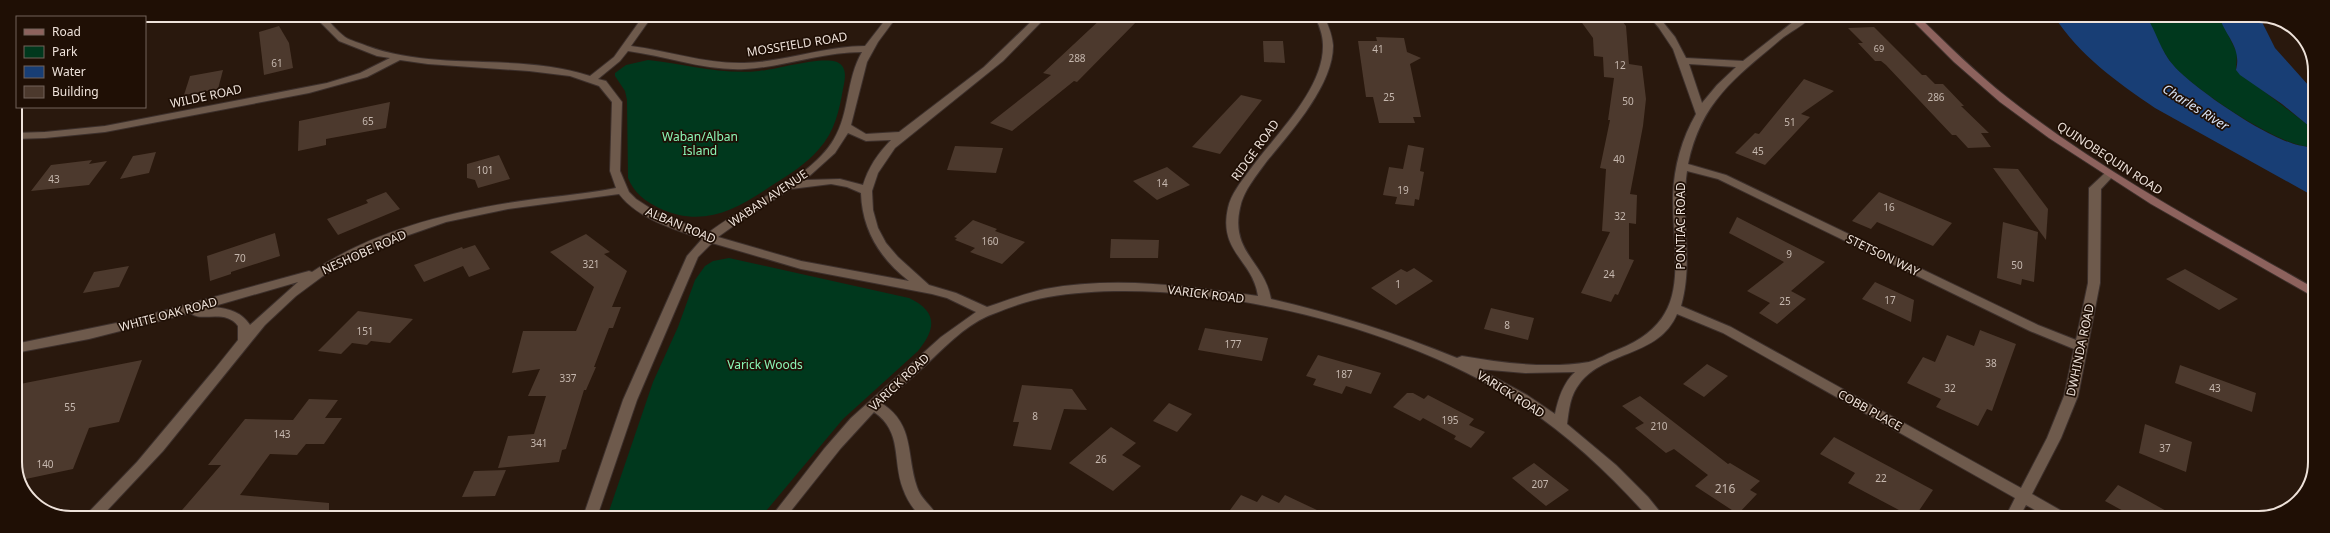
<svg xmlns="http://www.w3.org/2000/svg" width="2330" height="533" font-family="'Noto Sans',sans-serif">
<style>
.green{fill:#00381d}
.water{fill:#183e75}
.building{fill:#4c392d}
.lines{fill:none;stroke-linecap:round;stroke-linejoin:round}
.minor-casing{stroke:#3d302c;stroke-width:2}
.secondary-casing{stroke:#3d302c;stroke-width:2}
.minor{fill:#6e5a4c;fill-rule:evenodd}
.secondary{fill:#8d625d;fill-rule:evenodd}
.labels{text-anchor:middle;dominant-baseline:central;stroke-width:3.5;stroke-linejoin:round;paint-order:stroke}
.far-number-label{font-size:9px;fill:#c6b8af}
.number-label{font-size:10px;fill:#c6b8af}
.street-label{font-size:12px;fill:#eee2da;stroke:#1f0f05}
.park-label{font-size:12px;fill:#8bf6b6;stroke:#1f0f05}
.near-number-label{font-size:12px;fill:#c6b8af}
.water-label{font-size:13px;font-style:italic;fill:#d8e3f5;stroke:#1f0f05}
.rim{fill:none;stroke:#eee2da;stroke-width:2}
</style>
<rect width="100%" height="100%" fill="#29180d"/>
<g class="green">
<path d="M2146 16H2219L2237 53 2236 70 2312 128 2315 131V146C2289 154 2189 86 2172 64 2161 49 2153 33 2146 16Z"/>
<path d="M648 60C686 64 721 75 759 71 779 69 820 56 837 62 848 67 845 79 843 89 839 111 835 131 819 149 806 164 790 174 774 184 737 209 704 229 659 208 645 201 634 193 628 178L627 100 625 91 615 76V73L626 65Z"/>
<path d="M729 258 909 298C937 311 937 328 918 351L843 419 761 517H607L653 382 678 327 695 280 705 266 713 261Z"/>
</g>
<g class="water">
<path d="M2054 16H2146C2157 32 2160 51 2174 66 2193 88 2288 155 2315 146V197L2155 108C2117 82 2079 55 2054 16Z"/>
<path d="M2219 16H2259L2275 48 2309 86 2310 94 2315 102V131L2282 104 2240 75 2236 70C2242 47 2225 36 2219 16Z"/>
</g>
<g class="building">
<polygon points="1104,16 1142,16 1077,82 1074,81 1012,131 990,123 1051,75 1043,73"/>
<polygon points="1577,16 1618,16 1626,26 1629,64 1642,66 1646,99 1643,126 1630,194 1637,195 1636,224 1629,223 1629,259 1634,260 1618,295 1615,294 1611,302 1581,293 1610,232 1602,231 1606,169 1600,168 1610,120 1608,120 1614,78 1604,77 1603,57 1594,56 1593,38"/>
<polygon points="279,26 289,43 293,68 264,75 259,32"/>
<polygon points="1874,27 1922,75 1926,75 1935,84 1943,84 1964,106 1961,106 1989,133 1981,133 1991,147 1968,148 1956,135 1952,135 1886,65 1881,61 1875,61 1858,43 1863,43 1848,28"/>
<polygon points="1376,37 1404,38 1407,52 1421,58 1410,64 1421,117 1413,117 1415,123 1379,123 1373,97 1366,97 1358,41 1377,41"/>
<polygon points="1263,41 1283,41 1285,63 1264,62"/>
<polygon points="223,70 218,89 184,95 190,76"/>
<polygon points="1804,79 1834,91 1801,114 1810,117 1765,165 1735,153 1755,133 1759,134"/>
<polygon points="1241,95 1262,100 1220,154 1192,147"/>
<polygon points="390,102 386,128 326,139 326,145 298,151 299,121"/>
<polygon points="1408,145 1424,148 1420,171 1424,172 1419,200 1415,199 1414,206 1395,204 1397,197 1383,195 1389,167 1403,169"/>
<polygon points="955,146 1003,148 996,173 947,170"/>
<polygon points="156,152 149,173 120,179 133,156"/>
<polygon points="499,155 510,179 478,188 475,180 467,178 467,164"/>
<polygon points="92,160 89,164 107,161 89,185 31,191 51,165"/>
<polygon points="1167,167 1190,185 1157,200 1133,181"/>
<polygon points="1993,168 2018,169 2048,209 2046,240"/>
<polygon points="386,192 400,209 338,235 327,219 368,203 366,200"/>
<polygon points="1879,192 1952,223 1933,246 1877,222 1871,229 1852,221"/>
<polygon points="1737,217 1825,262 1791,291 1806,299 1777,324 1759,313 1770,303 1747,291 1784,262 1729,233"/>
<polygon points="973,220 997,229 995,231 1025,242 1002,264 970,252 975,248 955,240 957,238 954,237"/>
<polygon points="2003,222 2038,232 2034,282 2022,279 2021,285 1997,278"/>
<polygon points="275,233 280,256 231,272 231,274 210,281 207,256"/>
<polygon points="586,234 610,252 604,254 627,271 612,307 621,307 613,328 609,328 594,367 596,367 586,390 584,390 566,449 562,450 559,462 498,468 508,436 534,434 546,396 528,396 540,369 512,373 523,331 576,331 594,287 550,252"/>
<polygon points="1111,239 1159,240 1158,258 1110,258"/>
<polygon points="475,245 490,269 469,277 463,266 424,282 414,265 462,247 463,249"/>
<polygon points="129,266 119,287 83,293 94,272"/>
<polygon points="1414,268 1433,281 1396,305 1371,288 1401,269 1407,272"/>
<polygon points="2185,269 2238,299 2219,310 2166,279"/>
<polygon points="1875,282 1914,300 1911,322 1862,299"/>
<polygon points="1491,308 1534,318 1528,340 1484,329"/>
<polygon points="358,311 413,319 390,343 371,341 367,345 352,343 341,354 318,351"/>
<polygon points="1205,328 1268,338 1262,361 1198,350"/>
<polygon points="1980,330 2016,344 1992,411 1987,409 1978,426 1936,407 1941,399 1907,383 1923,357 1935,362 1947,335 1974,346"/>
<polygon points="1318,355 1381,373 1371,394 1346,386 1342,394 1313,385 1316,379 1306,376"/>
<polygon points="142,360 119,422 89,428 73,469 21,480 15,469 15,393 20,384"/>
<polygon points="1707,364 1728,376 1704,397 1683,384"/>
<polygon points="2180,365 2256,393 2252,412 2175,383"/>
<polygon points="1022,385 1072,389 1087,410 1064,409 1051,450 1013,446 1019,422 1013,422"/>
<polygon points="1407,393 1413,393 1424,399 1428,395 1474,419 1469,425 1485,432 1471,448 1454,439 1456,436 1423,418 1420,421 1393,407"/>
<polygon points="1640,396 1728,464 1730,463 1760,481 1750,490 1757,494 1738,514 1695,486 1708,475 1674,449 1666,453 1635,428 1644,423 1622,406"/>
<polygon points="309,399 338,400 325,418 342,418 324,444 306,444 297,455 270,454 240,495 329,503 329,517 176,517 221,465 208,465 245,419 293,420"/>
<polygon points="1169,403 1192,414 1177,432 1153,421"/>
<polygon points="2145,424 2192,442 2186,472 2139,453"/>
<polygon points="1111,427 1136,443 1122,455 1141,466 1113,491 1069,463"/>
<polygon points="1834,437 1933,490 1914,518 1848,483 1855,473 1820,454"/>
<polygon points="1534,463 1569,490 1546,506 1512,478"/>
<polygon points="506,470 495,496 462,497 474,471"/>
<polygon points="2118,485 2141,497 2179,518 2136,518 2105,501"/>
<polygon points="1241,495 1257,502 1262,495 1279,503 1285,495 1334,518 1225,517"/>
</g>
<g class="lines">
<g class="minor-casing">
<path id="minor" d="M313 15H323C330 22 337 31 345 37 351 41 361 43 367 46 438 72 518 52 590 76L614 57 644 15H653L631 46C669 51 706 64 744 63 785 62 824 46 865 46L889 15H898L878 42 867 62 851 125 866 134 899 132 984 67 1038 15H1048L1003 61 895 148 878 173 872 191 873 210 878 228 886 243 898 257 929 285 956 293 987 307C1006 301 1026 293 1045 289 1116 276 1188 286 1258 296 1253 260 1218 252 1228 208 1231 194 1241 182 1249 171 1274 136 1324 90 1323 45 1323 35 1319 25 1315 16H1324C1328 25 1332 34 1333 45 1334 84 1291 132 1267 161 1257 175 1243 191 1240 208 1230 252 1265 262 1271 299 1335 314 1396 333 1457 358L1462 356C1503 363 1547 369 1589 362 1597 360 1608 353 1617 350 1695 320 1672 262 1673 195 1674 167 1682 138 1696 114L1673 49 1659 28 1649 16H1658L1675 37 1686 58 1743 61 1798 18 1812 16C1805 25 1789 32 1780 40 1734 79 1701 102 1688 164L1726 175 2038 325 2076 340 2088 283 2089 188 2105 173H2113L2114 175 2101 189 2100 283 2078 396 2061 438 2032 494 2067 514 2069 518H2049L2026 505 2019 518H2005L2015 498 1723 333 1677 314C1659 357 1606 350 1580 383 1570 395 1569 410 1567 424L1616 465 1648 497 1665 518H1649C1610 474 1567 434 1519 403 1400 324 1188 273 1048 297 1030 300 1010 307 993 314 968 323 947 345 928 363 913 377 897 390 883 404 915 426 906 455 917 487 921 500 933 506 937 517H921C913 509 907 500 903 489 892 460 903 432 874 412L841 448 786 517H771L824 449 851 418 941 337 976 312 947 298 932 294 801 269 712 243 698 257 637 400 597 517H583L623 400 687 256 702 239C674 229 638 219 619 194L508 209 446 222 383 244 323 276 296 296 265 325 163 451 101 517H84L137 462 214 370 238 340V326C225 308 200 323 191 313L89 339 15 353V344L126 321 309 271 312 272C369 233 441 214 508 203 544 197 580 195 616 188L610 171 612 102 599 86 570 76 529 71 428 64 400 60 367 77 309 93 105 132 45 138 15 139V133L45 132 105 126 327 83 360 73 390 58 377 56 339 41ZM628 51C666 56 705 71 745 69 784 67 822 52 862 52 846 79 850 112 834 139 811 179 745 204 708 233L656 212 636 199 629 192 620 171 622 102 606 81 598 79 620 61ZM1689 64 1736 67 1717 85 1702 103ZM848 133 866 141 891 140C878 153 868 168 863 185L840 179 805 180 835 153ZM1687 171 1718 179 2030 331 2074 349 2064 396 2047 438 2021 488 1731 327 1681 306C1694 262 1680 216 1687 171ZM831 184 847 187 861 193C862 229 880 259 909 281L801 261 718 237 746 217 791 189ZM298 282 250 325C241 311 227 308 211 307ZM1479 369 1525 373 1575 372C1563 383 1558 399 1555 414L1527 395Z"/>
</g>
<g class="secondary-casing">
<path id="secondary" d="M1908 16H1918C1947 44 1976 73 2008 98 2102 172 2210 229 2314 288V297L2151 204 2049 138 2000 102 1954 62Z"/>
</g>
<use href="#minor" class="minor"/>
<use href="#secondary" class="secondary"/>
</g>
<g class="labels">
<g class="far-number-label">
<text x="1879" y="48">69</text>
</g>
<g class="number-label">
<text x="1378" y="49">41</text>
<text x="1077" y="58">288</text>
<text x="277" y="63">61</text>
<text x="1620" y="65">12</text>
<text x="1389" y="97">25</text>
<text x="1936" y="97">286</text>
<text x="1628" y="101">50</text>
<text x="368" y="121">65</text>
<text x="1790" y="122">51</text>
<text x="1758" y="151">45</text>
<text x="1619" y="159">40</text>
<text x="485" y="170">101</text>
<text x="54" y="179">43</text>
<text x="1162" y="183">14</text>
<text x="1403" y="190">19</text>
<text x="1889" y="207">16</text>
<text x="1620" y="216">32</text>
<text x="990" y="241">160</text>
<text x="1789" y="254">9</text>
<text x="240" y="258">70</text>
<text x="591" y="264">321</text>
<text x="2017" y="265">50</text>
<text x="1609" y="274">24</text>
<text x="1398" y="284">1</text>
<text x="1890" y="300">17</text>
<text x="1785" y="301">25</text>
<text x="1507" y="325">8</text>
<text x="365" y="331">151</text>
<text x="1233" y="344">177</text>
<text x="1991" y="363">38</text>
<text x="1344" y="374">187</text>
<text x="568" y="378">337</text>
<text x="1950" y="388">32</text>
<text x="2215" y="388">43</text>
<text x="70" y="407">55</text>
<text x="1035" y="416">8</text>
<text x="1450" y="420">195</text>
<text x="1659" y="426">210</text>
<text x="282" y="434">143</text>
<text x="539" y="443">341</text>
<text x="2165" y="448">37</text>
<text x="1101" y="459">26</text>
<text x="45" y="464">140</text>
<text x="1881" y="478">22</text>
<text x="1540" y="484">207</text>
</g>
<g class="street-label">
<text transform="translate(797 44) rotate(-9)">MOSSFIELD ROAD</text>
<text transform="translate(206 96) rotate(-12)">WILDE ROAD</text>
<text transform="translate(1255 150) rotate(-54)">RIDGE ROAD</text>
<text transform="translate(2110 158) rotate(33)">QUINOBEQUIN ROAD</text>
<text transform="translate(768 198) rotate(-34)">WABAN AVENUE</text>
<text transform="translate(681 225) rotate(23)">ALBAN ROAD</text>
<text transform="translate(1680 226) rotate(-90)">PONTIAC ROAD</text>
<text transform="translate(364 252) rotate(-24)">NESHOBE ROAD</text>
<text transform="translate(1883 255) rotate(26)">STETSON WAY</text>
<text transform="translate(1206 294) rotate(7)">VARICK ROAD</text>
<text transform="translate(168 314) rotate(-15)">WHITE OAK ROAD</text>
<text transform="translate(2080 350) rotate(-78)">DWHINDA ROAD</text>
<text transform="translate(899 382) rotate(-43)">VARICK ROAD</text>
<text transform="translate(1511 394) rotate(32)">VARICK ROAD</text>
<text transform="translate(1870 410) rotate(29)">COBB PLACE</text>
</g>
<g class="park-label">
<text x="700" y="136">Waban/Alban<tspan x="700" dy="14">Island</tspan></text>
<text x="765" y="364">Varick Woods</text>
</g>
<g class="near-number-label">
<text x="1725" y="488">216</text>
</g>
<g class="water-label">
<text transform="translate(2196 107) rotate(32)">Charles River</text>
</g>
</g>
<path d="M0 0H2330V533H0ZM71 22H2259A49 49 0 0 1 2308 71V462A49 49 0 0 1 2259 511H71A49 49 0 0 1 22 462V71A49 49 0 0 1 71 22Z" fill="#1f0f05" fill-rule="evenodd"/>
<path class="rim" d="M71 22H2259A49 49 0 0 1 2308 71V462A49 49 0 0 1 2259 511H71A49 49 0 0 1 22 462V71A49 49 0 0 1 71 22Z"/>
<rect x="16" y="16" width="130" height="92" fill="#1f0f05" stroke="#72635a"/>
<rect x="24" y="29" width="20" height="6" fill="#8d625d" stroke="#72635a"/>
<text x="52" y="36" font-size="12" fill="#eee2da">Road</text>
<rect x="24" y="46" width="20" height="12" fill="#00381d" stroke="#72635a"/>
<text x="52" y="56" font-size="12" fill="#eee2da">Park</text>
<rect x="24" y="66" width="20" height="12" fill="#183e75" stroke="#72635a"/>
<text x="52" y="76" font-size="12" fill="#eee2da">Water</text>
<rect x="24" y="86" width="20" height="12" fill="#4c392d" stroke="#72635a"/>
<text x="52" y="96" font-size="12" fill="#eee2da">Building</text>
</svg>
